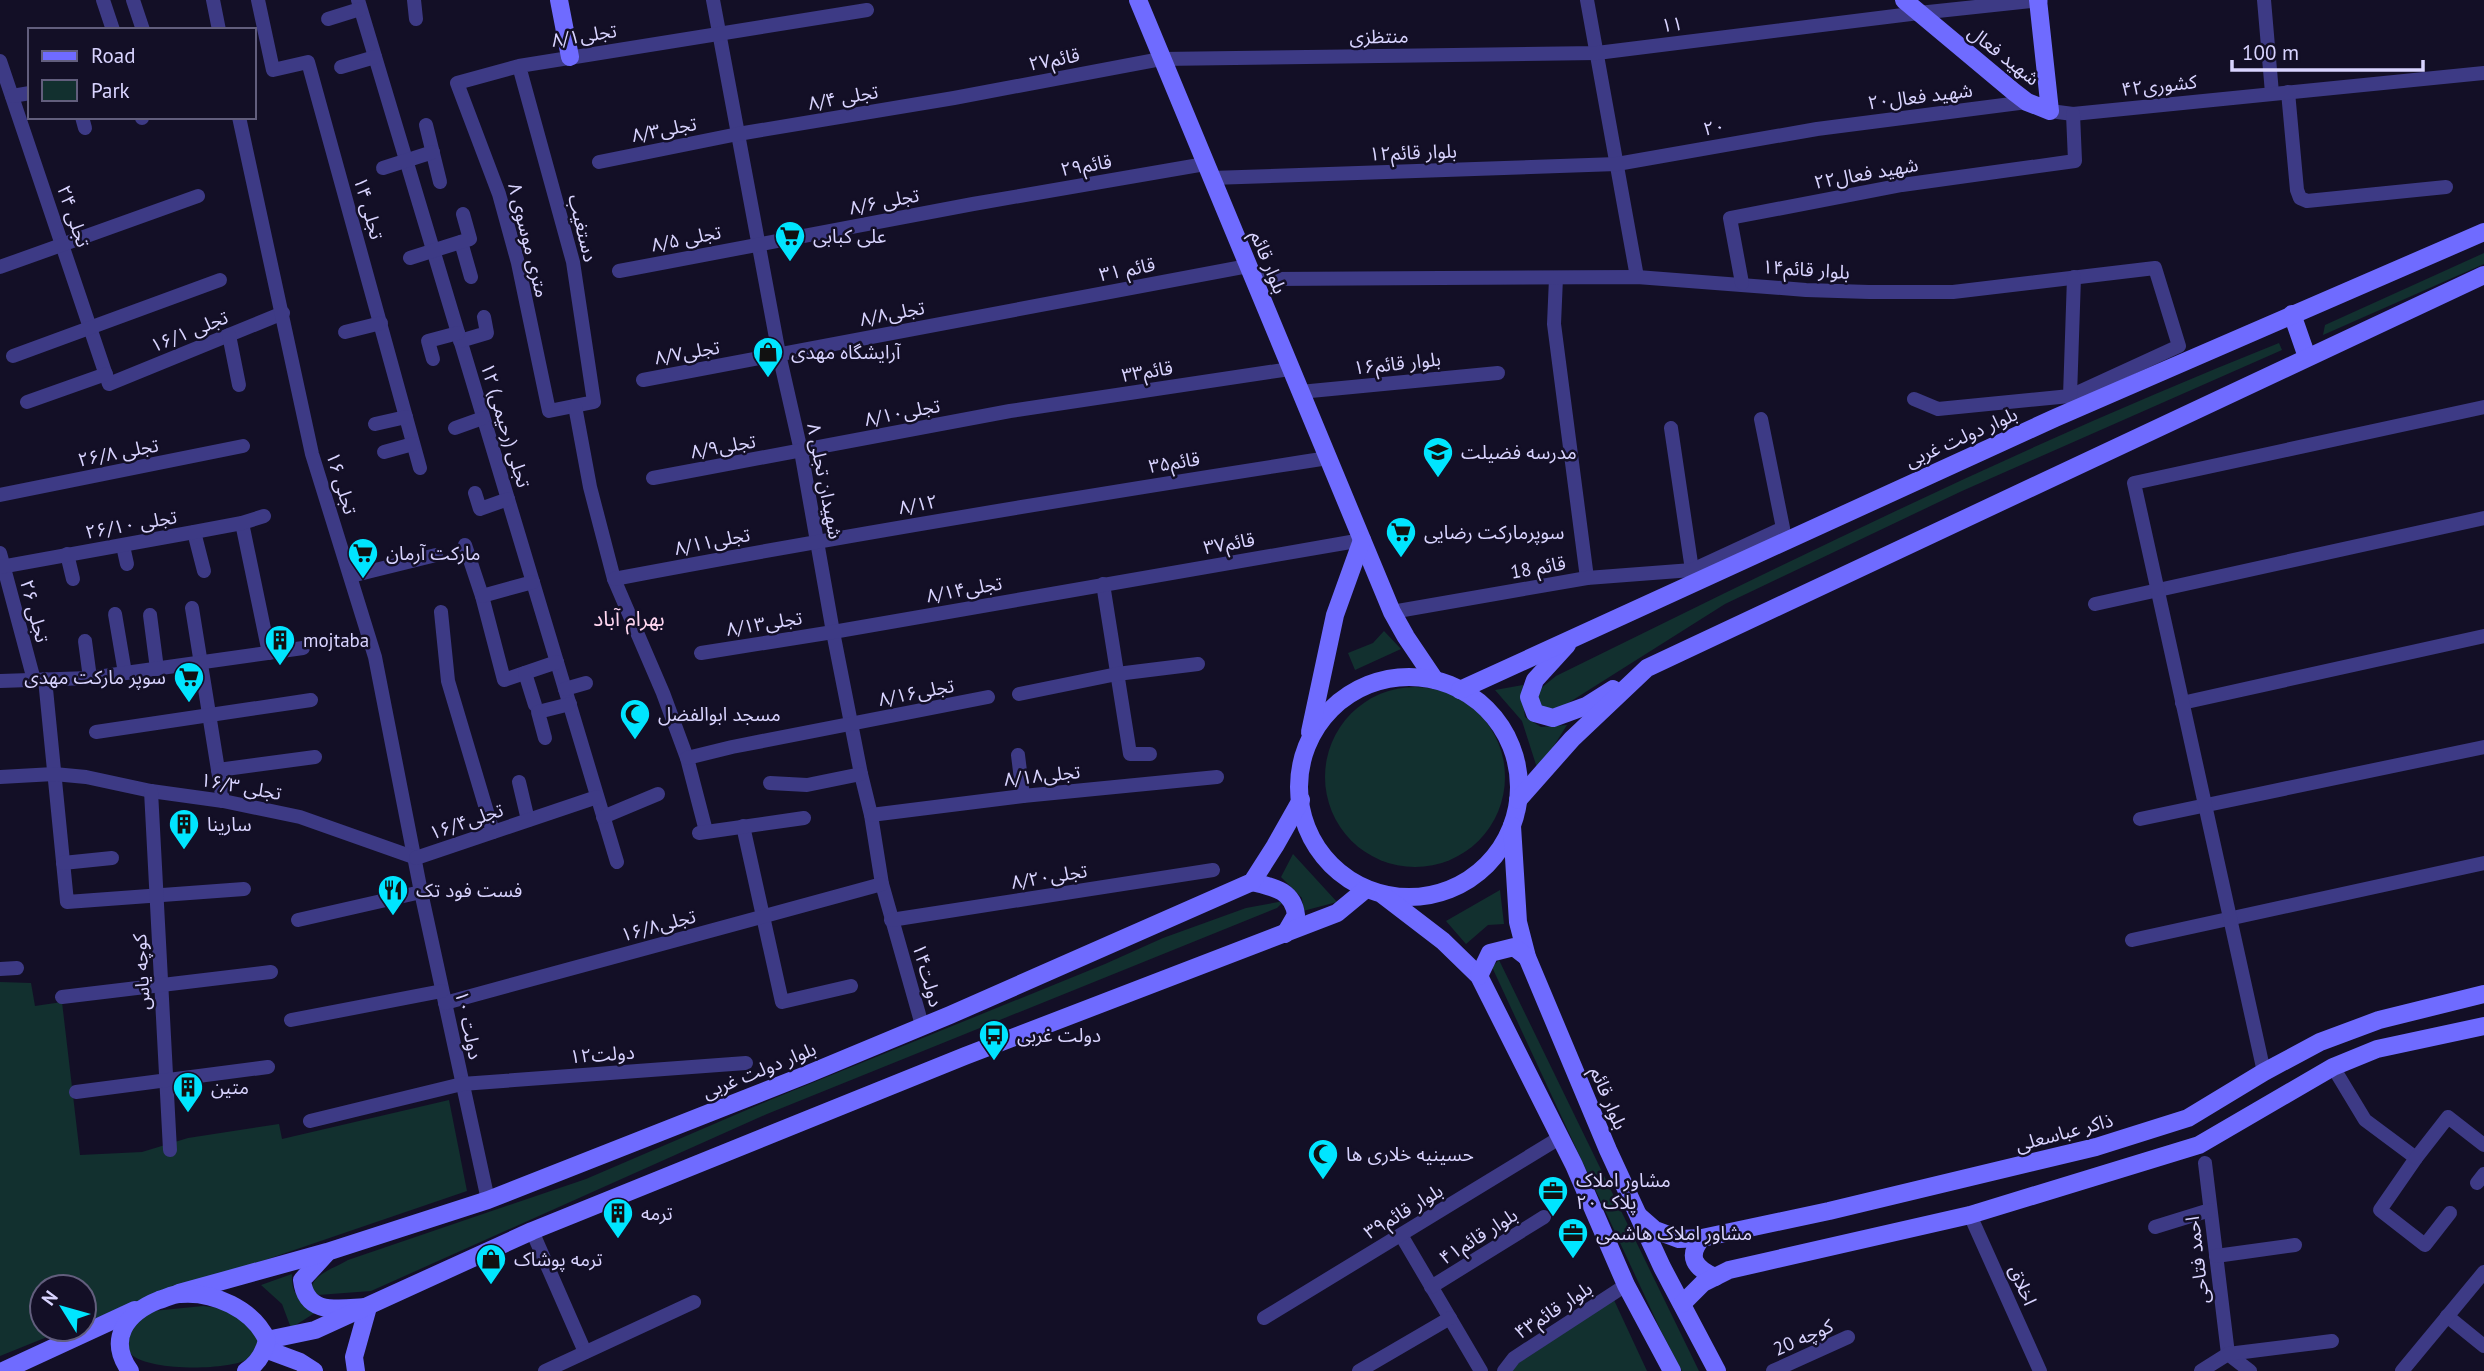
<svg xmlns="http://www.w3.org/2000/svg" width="2484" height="1371" font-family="'PT Sans','Noto Sans Arabic',sans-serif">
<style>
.green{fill:#12302f}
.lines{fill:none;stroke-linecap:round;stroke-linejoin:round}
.street{stroke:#3d3a85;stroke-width:14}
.secondary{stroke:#6f6bff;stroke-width:18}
.labels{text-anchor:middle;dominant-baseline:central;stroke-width:5;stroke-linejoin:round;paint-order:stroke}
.street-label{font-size:19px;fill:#d9d4ff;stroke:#130f26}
.poi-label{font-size:19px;fill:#d9d4ff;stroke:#130f26;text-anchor:start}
.neighbourhood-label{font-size:21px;fill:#ffd6f0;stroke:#130f26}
</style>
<rect width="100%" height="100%" fill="#130f26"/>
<g class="green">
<polygon points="2484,253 2484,264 2323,335 2325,325"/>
<path d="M2279 343 2282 350 1962 491 1725 604 1565 705 1550 710 1542 708 1536 699 1540 689 1556 676C1794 559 2032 441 2279 343Z"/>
<polygon points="1384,631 1401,649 1355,670 1348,653 1373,643"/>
<polygon points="1523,685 1522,697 1525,717 1541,727 1567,725 1538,771 1522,721 1495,690"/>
<circle cx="1415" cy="777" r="90"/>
<polygon points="1293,854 1337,902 1303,911 1302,898 1281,877"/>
<polygon points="1500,890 1504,924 1488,925 1466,944 1446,921"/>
<path d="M1284 901 1277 908 767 1114 371 1291 318 1295 311 1288C315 1273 335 1268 348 1260L586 1179 770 1100 1105 964 1163 938 1246 908Z"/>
<polygon points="1499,960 1699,1371 1682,1371 1661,1331 1492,967"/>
<polygon points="0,982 31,983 35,1006 62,1002 80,1155 142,1152 188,1138 279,1124 282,1139 449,1100 467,1191 84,1322 84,1287 42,1287 42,1329 67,1329 0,1356"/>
<path d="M292 1274C291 1296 301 1304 321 1309L291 1328 282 1304 261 1285Z"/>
<polygon points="1614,1300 1647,1371 1512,1371 1517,1364"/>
<path d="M203 1306 220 1308 245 1316 258 1341C256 1348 254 1354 248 1359 227 1371 147 1371 131 1354 125 1346 130 1332 132 1323L153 1311Z"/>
</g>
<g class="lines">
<g class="street">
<polyline points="103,0 113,30"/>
<polyline points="133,0 143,30"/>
<polyline points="213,0 219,30"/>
<polyline points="258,0 273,70 308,62 420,468"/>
<polyline points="358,0 617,862"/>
<polyline points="414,0 416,19"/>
<polyline points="713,0 779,354 801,451 833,632 861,774 871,815 882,884 922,1025"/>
<polyline points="1587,0 1637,277"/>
<polyline points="2264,0 2272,93"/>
<polyline points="328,19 360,9"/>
<polyline points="0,61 109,384 283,313"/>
<polyline points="519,66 573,262 594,402 549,411 518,263 499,194 457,83 519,66 867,10"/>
<polyline points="341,67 375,57"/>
<polyline points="2288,92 2297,190 2300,198 2307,201 2446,187"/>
<polyline points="12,96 30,93"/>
<polyline points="2050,111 2073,114 2484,73"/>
<polyline points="82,117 85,128"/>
<polyline points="142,117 142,118"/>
<polyline points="239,117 312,454 375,657 421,892 488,1200"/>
<polyline points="426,125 440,182"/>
<polyline points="599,162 738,134 954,98 1161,59 1597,53 1919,13 2041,0"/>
<polyline points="383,168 433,152"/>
<polyline points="1211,178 1617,164 1817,129 2027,102"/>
<polyline points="461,242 471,277"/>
<polyline points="410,258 470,239 463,214"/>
<polyline points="0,267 198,196"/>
<polyline points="619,271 973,204 1205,164"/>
<polyline points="1556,278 1554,324 1587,578"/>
<polyline points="1253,279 1637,277 1806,290 1869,292 1953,292 2155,268 2179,346 2070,396"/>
<polyline points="1742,283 1730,218 1902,185 2075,161 2073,114"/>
<polyline points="345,332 381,323"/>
<polyline points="229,335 239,385"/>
<polyline points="460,341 487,333 484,317"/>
<polyline points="13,356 220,280"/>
<polyline points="433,359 428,341 458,333"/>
<polyline points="643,380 1248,266"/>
<polyline points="1300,392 1498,373"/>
<polyline points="1914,399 1938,409 2070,396 2074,277"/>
<polyline points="27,402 106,374"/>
<polyline points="575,406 590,487 614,579 663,693 687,758 706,831"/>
<polyline points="375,424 406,417"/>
<polyline points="455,428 483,418"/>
<polyline points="1671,428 1692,570"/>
<polyline points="384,452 413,444"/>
<polyline points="653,478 1010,411 1290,369"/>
<polyline points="475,493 480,509 508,499"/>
<polyline points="0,495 243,446"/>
<polyline points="242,523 269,653"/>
<polyline points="194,532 204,571"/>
<polyline points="465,545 482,596 504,680 557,662"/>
<polyline points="123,546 127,564"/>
<polyline points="0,553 34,680"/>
<polyline points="67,554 73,579"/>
<polyline points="0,567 194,532 242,523 264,516"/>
<polyline points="351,576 436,555"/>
<path d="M614 579C851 534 1089 495 1328 458"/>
<polyline points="1103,584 1130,754 1150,754"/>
<polyline points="482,596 533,582"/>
<polyline points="2095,604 2484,518"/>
<polyline points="192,608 223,801"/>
<polyline points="441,612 448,681 493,832"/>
<polyline points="1392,612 1587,578 1692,570 1783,528 1761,419"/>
<polyline points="115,614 125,673"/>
<polyline points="150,615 157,669"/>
<polyline points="85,641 90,678"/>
<polyline points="701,653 833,632 1362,540"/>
<polyline points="525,673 535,705"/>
<polyline points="45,679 67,902 244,889"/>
<polyline points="0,681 90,678 303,648"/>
<polyline points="565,689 586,683"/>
<polyline points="1019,694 1117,674 1198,664"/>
<polyline points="2182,703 2484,636"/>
<polyline points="96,732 311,700"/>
<polyline points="545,738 538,712 570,704"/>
<polyline points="1018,755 1023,796"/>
<polyline points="687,758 732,747 988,697"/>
<polyline points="218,770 315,757"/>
<polyline points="0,777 54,774 86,777 151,791 223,801 300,817 416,858"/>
<polyline points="519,782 528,820"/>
<polyline points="770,783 807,785 861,774"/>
<polyline points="151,791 170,1150"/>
<polyline points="871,815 1023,796 1217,777"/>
<polyline points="603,817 658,794"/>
<polyline points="2140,819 2484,747"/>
<polyline points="743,826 782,1002 851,986"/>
<polyline points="699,833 804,818"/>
<polyline points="416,858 597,797"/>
<polyline points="63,863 112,858"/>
<polyline points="298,920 421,892"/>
<polyline points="891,920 1213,870"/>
<polyline points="2132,940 2484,863"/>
<polyline points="0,969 17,968"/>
<polyline points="62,997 271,972"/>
<polyline points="445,1003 882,884"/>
<polyline points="291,1020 442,991"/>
<polyline points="2333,1067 2365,1120 2416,1158 2380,1210 2425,1245 2450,1213"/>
<polyline points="2264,1072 2134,483 2484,407"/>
<polyline points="76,1092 268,1067"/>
<polyline points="310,1121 462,1084 746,1063"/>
<polyline points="2416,1158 2448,1117 2484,1145"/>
<polyline points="2205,1163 2228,1354"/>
<polyline points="2477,1183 2484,1174"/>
<polyline points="1970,1215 2040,1371"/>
<polyline points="2155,1227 2210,1210"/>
<polyline points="532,1231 585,1352"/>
<polyline points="1401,1235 1481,1371"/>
<polyline points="2216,1256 2295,1245"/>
<polyline points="1431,1287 1544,1217"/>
<polyline points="2447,1316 2484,1346"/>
<polyline points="1264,1318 1561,1137"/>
<polyline points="2228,1354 2250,1371"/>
<polyline points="545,1371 694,1302"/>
<polyline points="1359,1371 1450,1318"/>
<polyline points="1504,1371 1514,1358 1626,1285"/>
<polyline points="1773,1371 1848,1337"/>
<polyline points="2201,1371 2228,1354 2332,1341"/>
<polyline points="2402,1371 2484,1272"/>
</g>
<g class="secondary">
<polyline points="559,0 570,57"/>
<polyline points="1138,0 1392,612 1406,637 1435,680"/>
<polyline points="1904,0 2014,92 2027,102 2050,111 2038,0"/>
<polyline points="2292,314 2307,357"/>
<polyline points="1567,645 1535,680 1529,697 1535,713 1553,718 1586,706 1613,689"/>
<circle cx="1409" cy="787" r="110"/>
<polyline points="1460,690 2055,418 2484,232"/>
<polyline points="1310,732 1335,615 1362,540"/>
<polyline points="1518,800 1572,739 1647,668 2484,275"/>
<polyline points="1512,826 1518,922 1527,957 1608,1150 1662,1267 1717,1371"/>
<path d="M1252 882C1273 887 1293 890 1296 915L1285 934"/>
<polyline points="1383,895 1443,941 1479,976 1574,1165 1626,1285 1672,1371"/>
<polyline points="1479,976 1490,953 1514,947 1527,957"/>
<polyline points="1639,1216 1655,1230 1679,1239 1702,1238 1829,1211 2096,1147 2188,1118 2264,1072 2320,1042 2379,1020 2484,994"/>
<path d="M1702 1238C1686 1257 1695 1268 1715 1277"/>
<path d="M326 1254 302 1280C306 1317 340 1308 368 1307L354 1357 356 1371"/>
<polyline points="179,1293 327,1252 488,1200 808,1074 950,1015 1252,882 1275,846 1301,800"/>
<polyline points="1682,1304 1703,1283 1729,1270 1970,1215 2199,1145 2333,1067 2377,1049 2484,1026"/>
<polyline points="267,1340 315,1330 532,1231 965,1056 1337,913 1366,889"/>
<polyline points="265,1349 300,1362 314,1371"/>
<polyline points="3,1371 135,1310"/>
<path d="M130 1371C107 1339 126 1313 159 1300 166 1298 173 1294 180 1294 213 1291 253 1309 267 1340 264 1353 257 1364 246 1371"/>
</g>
</g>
<defs>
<g id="supermarket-pin" transform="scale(1.575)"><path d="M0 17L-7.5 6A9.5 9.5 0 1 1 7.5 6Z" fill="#00e5ff" stroke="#130f26"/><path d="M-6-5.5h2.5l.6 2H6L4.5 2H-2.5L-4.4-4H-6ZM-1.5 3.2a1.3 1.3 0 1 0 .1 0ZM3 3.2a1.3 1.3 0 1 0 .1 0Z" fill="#111"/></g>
<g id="shop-pin" transform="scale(1.575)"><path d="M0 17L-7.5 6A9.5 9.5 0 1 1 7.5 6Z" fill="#00e5ff" stroke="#130f26"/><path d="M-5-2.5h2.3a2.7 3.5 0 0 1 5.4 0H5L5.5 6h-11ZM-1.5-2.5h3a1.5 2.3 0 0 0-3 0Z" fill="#111"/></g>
<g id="school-pin" transform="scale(1.575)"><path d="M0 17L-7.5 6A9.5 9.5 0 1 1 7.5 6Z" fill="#00e5ff" stroke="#130f26"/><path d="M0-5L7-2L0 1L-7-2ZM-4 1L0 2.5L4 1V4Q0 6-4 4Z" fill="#111"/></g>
<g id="building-pin" transform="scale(1.575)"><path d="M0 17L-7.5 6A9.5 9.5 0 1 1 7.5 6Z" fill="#00e5ff" stroke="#130f26"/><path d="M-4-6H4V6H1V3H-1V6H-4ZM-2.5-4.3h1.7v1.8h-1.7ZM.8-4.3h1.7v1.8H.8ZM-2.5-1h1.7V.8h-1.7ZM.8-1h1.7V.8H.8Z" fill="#111"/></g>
<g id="mosque-pin" transform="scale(1.575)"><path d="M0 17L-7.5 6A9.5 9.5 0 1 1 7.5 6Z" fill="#00e5ff" stroke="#130f26"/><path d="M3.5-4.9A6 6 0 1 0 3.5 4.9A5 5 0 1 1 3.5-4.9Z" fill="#111"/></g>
<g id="restaurant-pin" transform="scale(1.575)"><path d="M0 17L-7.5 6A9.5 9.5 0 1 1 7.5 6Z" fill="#00e5ff" stroke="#130f26"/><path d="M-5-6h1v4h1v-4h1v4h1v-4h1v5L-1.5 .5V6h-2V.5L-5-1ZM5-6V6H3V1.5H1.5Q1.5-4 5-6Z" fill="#111"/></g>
<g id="bus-pin" transform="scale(1.575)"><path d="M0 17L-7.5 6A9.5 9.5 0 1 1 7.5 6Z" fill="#00e5ff" stroke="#130f26"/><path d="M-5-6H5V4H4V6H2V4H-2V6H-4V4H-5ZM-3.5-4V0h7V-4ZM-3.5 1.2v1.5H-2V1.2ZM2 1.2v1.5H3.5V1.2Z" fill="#111"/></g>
<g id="office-pin" transform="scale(1.575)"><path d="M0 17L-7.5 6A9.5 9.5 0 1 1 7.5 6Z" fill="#00e5ff" stroke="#130f26"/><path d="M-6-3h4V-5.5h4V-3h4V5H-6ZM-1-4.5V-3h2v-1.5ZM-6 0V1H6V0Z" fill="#111"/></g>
</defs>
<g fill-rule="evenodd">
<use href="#supermarket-pin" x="790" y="236"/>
<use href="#shop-pin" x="768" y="352"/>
<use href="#school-pin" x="1438" y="452"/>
<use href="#supermarket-pin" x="1401" y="532"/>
<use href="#supermarket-pin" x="363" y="553"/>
<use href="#building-pin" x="280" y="640"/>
<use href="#supermarket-pin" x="189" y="677"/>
<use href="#mosque-pin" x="635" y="714"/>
<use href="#building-pin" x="184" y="824"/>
<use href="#restaurant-pin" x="393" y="890"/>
<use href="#bus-pin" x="994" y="1035"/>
<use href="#building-pin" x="188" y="1087"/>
<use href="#mosque-pin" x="1323" y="1154"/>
<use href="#office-pin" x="1553" y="1191"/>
<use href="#building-pin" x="618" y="1213"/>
<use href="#office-pin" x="1573" y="1233"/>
<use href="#shop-pin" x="491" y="1259"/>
</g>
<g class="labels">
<g class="street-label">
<text transform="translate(1672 24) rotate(-7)">۱۱</text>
<text transform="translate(584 35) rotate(-9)">تجلی۸/۱</text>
<text transform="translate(1379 36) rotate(-1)">منتظزی</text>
<text transform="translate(2004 55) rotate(38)">شهید فعال</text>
<text transform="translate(1054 59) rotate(-11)">قائم۲۷</text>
<text transform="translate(2159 85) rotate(-6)">کشوری۴۲</text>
<text transform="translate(1920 96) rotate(-7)">شهید فعال۲۰</text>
<text transform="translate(843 97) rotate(-10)">۸/۴ تجلی</text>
<text transform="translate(1714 127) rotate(-10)">۲۰</text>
<text transform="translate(664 129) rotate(-11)">تجلی۸/۳</text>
<text transform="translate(1413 152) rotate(-2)">بلوار قائم۱۲</text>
<text transform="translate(1086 165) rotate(-10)">قائم۲۹</text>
<text transform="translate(1866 173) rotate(-10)">شهید فعال۲۲</text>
<text transform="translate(884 201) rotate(-11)">تجلی ۸/۶</text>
<text transform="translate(369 208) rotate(74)">تجلی ۱۴</text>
<text transform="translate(74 216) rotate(71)">۲۴ تجلی</text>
<text transform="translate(583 228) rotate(76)">دستغیب</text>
<text transform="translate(686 238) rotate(-11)">تجلی ۸/۵</text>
<text transform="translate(529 240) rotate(76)">۸ متری موسوی</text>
<text transform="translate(1269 262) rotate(68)">بلوار قائم</text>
<text transform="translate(1127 269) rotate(-11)">قائم ۳۱</text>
<text transform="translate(1806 269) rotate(4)">بلوار قائم۱۴</text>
<text transform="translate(892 313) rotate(-11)">تجلی۸/۸</text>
<text transform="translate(189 331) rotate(-22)">۱۶/۱ تجلی</text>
<text transform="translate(687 352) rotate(-10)">تجلی۸/۷</text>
<text transform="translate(1397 363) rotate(-6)">بلوار قائم۱۶</text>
<text transform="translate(1147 371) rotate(-9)">قائم۳۳</text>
<text transform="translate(902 412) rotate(-11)">تجلی۸/۱۰</text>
<text transform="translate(506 425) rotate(73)">۱۲ تجلی (رحیمی)</text>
<text transform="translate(1961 437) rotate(-24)">بلوار دولت غربی</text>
<text transform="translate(723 446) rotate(-10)">تجلی۸/۹</text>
<text transform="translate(118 452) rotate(-11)">۲۶/۸ تجلی</text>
<text transform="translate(1174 462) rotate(-9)">قائم۳۵</text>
<text transform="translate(825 481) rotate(79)">شهیدان تجلی ۸</text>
<text transform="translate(342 483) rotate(73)">۱۶ تجلی</text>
<text transform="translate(918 504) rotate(-10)">۸/۱۲</text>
<text transform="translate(131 524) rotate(-10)">۲۶/۱۰ تجلی</text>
<text transform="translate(712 541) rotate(-11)">تجلی۸/۱۱</text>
<text transform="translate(1229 543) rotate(-10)">قائم۳۷</text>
<text transform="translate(1538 567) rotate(-10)">18 قائم</text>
<text transform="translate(964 589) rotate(-10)">تجلی۸‌/۱۴</text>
<text transform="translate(35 611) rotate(75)">۲۶ تجلی</text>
<text transform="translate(764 623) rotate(-9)">تجلی۸/۱۳</text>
<text transform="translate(916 692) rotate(-11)">تجلی۸/۱۶</text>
<text transform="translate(1042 775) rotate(-6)">تجلی۸/۱۸</text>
<text transform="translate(241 786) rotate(10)">۱۶/۳ تجلی</text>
<text transform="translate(466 821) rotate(-19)">تجلی۱۶/۴</text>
<text transform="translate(1049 876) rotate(-9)">تجلی۸/۲۰</text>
<text transform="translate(658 925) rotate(-15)">تجلی۱۶/۸</text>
<text transform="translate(141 972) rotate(-93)">کوچه یاس</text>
<text transform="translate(928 975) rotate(74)">۱۴دولت</text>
<text transform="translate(469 1025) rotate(78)">۱۰ دولت</text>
<text transform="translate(602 1054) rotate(-4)">۱۲دولت</text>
<text transform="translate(759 1070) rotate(-22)">بلوار دولت غربی</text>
<text transform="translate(1609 1098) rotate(67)">بلوار قائم</text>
<text transform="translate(2064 1132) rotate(-15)">ذاکر عباسعلی</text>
<text transform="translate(1403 1211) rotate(-31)">بلوار قائم۳۹</text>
<text transform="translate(1478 1236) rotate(-32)">بلوار قائم۴۱</text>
<text transform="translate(2197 1260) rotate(-97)">احمد فتاحی</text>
<text transform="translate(2023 1285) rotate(66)">اخلاق</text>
<text transform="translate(1553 1310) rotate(-33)">بلوار قائم۴۳</text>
<text transform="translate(1803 1337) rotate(-24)">کوچه 20</text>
</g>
<g class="poi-label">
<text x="813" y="236">علی کبابی</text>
<text x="791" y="352">آرایشگاه مهدی</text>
<text x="1461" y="452">مدرسه فضیلت</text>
<text x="1424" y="532">سوپرمارکت رضایی</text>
<text x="386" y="553">مارکت آرمان</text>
<text x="303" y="640">mojtaba</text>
<text x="166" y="677" text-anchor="end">سوپر مارکت مهدی</text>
<text x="658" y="714">مسجد ابوالفضل</text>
<text x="207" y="824">سارینا</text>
<text x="416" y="890">فست فود تک</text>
<text x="1017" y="1035">دولت غربی</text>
<text x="211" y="1087">متین</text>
<text x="1346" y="1154">حسینیه خلاری ها</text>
<text x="1576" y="1180">مشاور املاک<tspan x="1576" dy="22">پلاک ۲۰</tspan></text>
<text x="641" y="1213">ترمه</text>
<text x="1596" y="1233">مشاور املاک هاشمی</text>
<text x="514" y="1259">ترمه پوشاک</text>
</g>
<g class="neighbourhood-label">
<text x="629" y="618">بهرام آباد</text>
</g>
</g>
<rect x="28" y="28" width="228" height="91" fill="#130f26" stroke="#625e7d" stroke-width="2"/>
<rect x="42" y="51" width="35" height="10" fill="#6f6bff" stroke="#625e7d" stroke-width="2"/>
<text x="91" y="63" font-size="21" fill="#d9d4ff">Road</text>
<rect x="42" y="80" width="35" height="21" fill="#12302f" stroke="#625e7d" stroke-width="2"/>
<text x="91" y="98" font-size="21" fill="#d9d4ff">Park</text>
<g transform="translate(63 1308) rotate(307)"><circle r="33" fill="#130f26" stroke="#625e7d" stroke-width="2"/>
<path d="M0-5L12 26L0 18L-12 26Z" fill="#00e5ff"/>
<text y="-10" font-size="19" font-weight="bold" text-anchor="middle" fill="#d9d4ff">N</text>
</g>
<path d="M2232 60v10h191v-10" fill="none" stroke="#d9d4ff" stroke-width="3.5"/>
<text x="2242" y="60" font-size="21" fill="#d9d4ff" stroke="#130f26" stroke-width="5" paint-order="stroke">100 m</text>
</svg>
